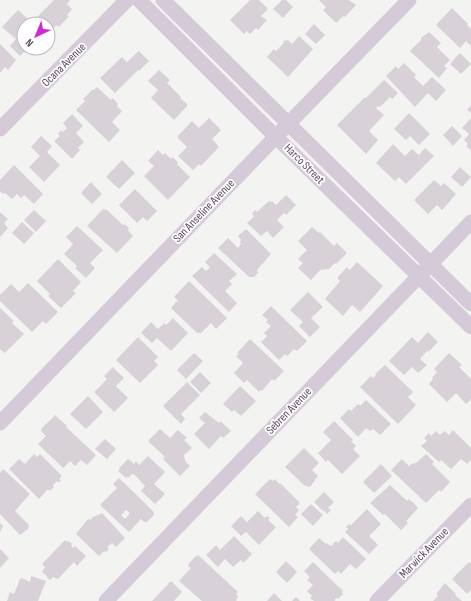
<svg xmlns="http://www.w3.org/2000/svg" width="471" height="601" font-family="'Sofia Sans Condensed',sans-serif">
<style>
.building{fill:#d8d2d8;fill-rule:evenodd}
.lines{fill:none;stroke-linecap:round;stroke-linejoin:round}
.minor{stroke:#d5cad8;stroke-width:15}
.labels{text-anchor:middle;dominant-baseline:central;stroke-width:3.5;stroke-linejoin:round;paint-order:stroke}
.street-label{font-size:12px;fill:#5b4b5e;stroke:#fff}
</style>
<rect width="100%" height="100%" fill="#f3f4f2"/>
<g class="building">
<polygon points="54,0 70,0 67,4 72,9 67,15 69,16 59,27 57,25 50,31 48,29 48,24 42,24 36,18"/>
<polygon points="250,0 259,0 268,9 261,16 267,20 258,30 256,28 250,34 247,31 244,34 230,20"/>
<polygon points="282,0 286,0 293,7 283,18 273,9"/>
<polygon points="319,0 349,0 356,5 345,17 343,16 336,23 323,10 326,7"/>
<polygon points="452,8 468,24 467,25 471,29 471,46 466,41 460,48 436,25"/>
<polygon points="18,10 33,24 24,24 24,48 28,48 20,56 10,46 16,39 2,27"/>
<polygon points="314,24 325,35 316,44 305,34"/>
<polygon points="429,32 441,43 437,47 450,60 444,66 447,68 439,78 410,51 421,40 421,38"/>
<polygon points="299,36 313,49 288,77 267,57 274,49 276,51 284,43 283,42 285,40 286,41 288,40 292,44"/>
<polygon points="0,44 16,60 8,70 5,67 0,73"/>
<polygon points="139,51 149,61 139,71 138,70 115,93 100,78 122,57 127,62"/>
<polygon points="460,53 471,64 461,74 450,64"/>
<polygon points="404,63 416,75 414,77 423,86 432,77 446,90 436,101 428,93 415,107 386,76 396,66 398,69"/>
<polygon points="159,70 170,80 167,83 181,97 180,98 188,105 174,120 151,98 158,90 148,81"/>
<polygon points="384,80 398,93 392,99 390,97 380,107 378,106 376,108 384,115 369,131 378,140 366,154 337,125 365,97 366,98"/>
<polygon points="97,87 111,100 113,98 118,104 117,106 122,111 112,122 120,130 109,142 76,110 85,101 83,99 93,89 94,90"/>
<polygon points="471,105 471,113 467,110"/>
<polygon points="409,113 430,134 419,145 410,136 406,140 394,129"/>
<polygon points="72,114 83,126 76,133 84,142 78,148 80,150 72,159 54,141 60,136 58,134 61,130 63,132 67,128 63,123"/>
<polygon points="209,118 221,130 212,139 219,147 201,166 199,164 193,170 178,156 187,147 177,137 192,121 199,128"/>
<polygon points="471,118 471,150 466,146 468,144 464,140 469,134 462,128"/>
<polygon points="452,126 462,136 453,146 443,135"/>
<polygon points="41,136 52,146 47,152 60,165 44,182 29,167 40,156 31,147"/>
<polygon points="393,144 405,156 412,149 419,155 425,148 434,156 406,184 399,177 395,181 376,163"/>
<polygon points="158,150 163,155 165,153 171,159 172,157 178,162 177,164 190,177 168,200 144,176 154,166 148,161"/>
<polygon points="122,160 135,173 119,189 106,177"/>
<polygon points="14,165 43,194 34,204 24,195 21,198 17,194 12,199 5,193 3,194 0,191 0,180"/>
<polygon points="460,167 471,177 462,187 451,177"/>
<polygon points="434,180 441,186 444,183 456,194 442,210 437,205 428,214 414,200"/>
<polygon points="91,182 102,194 92,204 81,193"/>
<polygon points="135,189 157,211 147,221 143,217 137,223 119,205"/>
<polygon points="286,195 296,205 286,215 284,213 277,220 284,227 273,238 267,231 261,236 247,223 254,216 252,214 255,210 257,212 269,201 271,202 272,201 276,205"/>
<polygon points="103,209 107,210 123,225 124,224 129,228 128,230 133,236 117,253 87,226"/>
<polygon points="34,210 46,221 36,232 24,220"/>
<polygon points="0,212 8,219 4,223 8,228 0,237"/>
<polygon points="22,222 34,233 24,244 12,233"/>
<polygon points="77,226 103,250 90,263 95,268 86,278 75,268 77,266 64,254 73,244 66,237"/>
<polygon points="312,227 319,233 320,232 334,246 337,243 347,253 336,264 335,263 329,269 320,270 311,280 298,268 303,263 298,259 307,250 298,241"/>
<polygon points="246,229 271,254 257,270 258,273 254,277 249,277 218,248 228,238 238,248 241,244 240,242 241,240 238,236"/>
<polygon points="214,253 237,274 229,281 232,284 225,291 237,303 229,312 192,276 202,267 206,271 210,267 205,262"/>
<polygon points="58,259 81,282 73,291 76,293 61,308 48,296 50,294 37,281"/>
<polygon points="357,262 383,286 360,312 352,305 343,316 325,299 340,281 337,278 347,267 350,270"/>
<polygon points="189,281 227,318 216,329 211,323 201,333 197,333 171,308 176,302 178,301 174,297"/>
<polygon points="28,283 58,312 46,324 43,321 32,332 0,301 0,295 11,284 19,292"/>
<polygon points="308,292 323,307 311,318 320,327 310,337 299,326 303,322 290,310"/>
<polygon points="271,306 307,341 297,351 294,349 287,356 285,354 279,360 261,342 267,336 264,333 271,326 266,322 268,320 262,315"/>
<polygon points="0,308 14,321 12,323 24,334 5,353 0,349"/>
<polygon points="173,318 188,333 171,351 157,338 152,343 141,333 151,322 158,329 164,323 166,325"/>
<polygon points="428,332 438,342 428,352 427,351 420,359 427,365 418,373 412,367 404,375 389,361 412,337 418,343"/>
<polygon points="138,337 158,357 154,361 158,365 140,383 116,360"/>
<polygon points="250,339 284,371 274,381 272,379 262,391 260,390 259,392 247,380 244,383 234,373 243,363 236,356 239,354 237,353"/>
<polygon points="194,353 203,361 186,379 177,370"/>
<polygon points="449,353 462,365 459,367 471,379 471,399 466,404 456,393 447,402 429,384 433,379 432,378 437,372 434,369"/>
<polygon points="385,365 413,392 408,397 416,405 398,424 360,387 371,376 373,378 376,375 375,374"/>
<polygon points="113,367 124,378 116,386 128,398 114,412 94,392 107,379 104,376"/>
<polygon points="200,372 211,383 201,393 190,382"/>
<polygon points="187,382 200,395 181,414 185,419 181,424 163,406"/>
<polygon points="240,386 256,401 241,416 234,410 232,412 223,404"/>
<polygon points="88,396 103,412 86,429 70,414"/>
<polygon points="366,400 391,424 380,435 373,429 370,431 366,428 358,437 340,418 349,409 351,411 358,404 360,406"/>
<polygon points="205,412 219,423 220,421 231,431 223,438 221,436 209,449 194,434 205,423 199,418"/>
<polygon points="55,415 67,426 66,427 96,455 87,465 81,460 75,466 70,461 63,468 38,444 46,436 41,431 42,428"/>
<polygon points="334,421 353,440 351,441 356,446 353,449 360,456 342,474 328,460 326,462 318,453 331,440 323,432"/>
<polygon points="160,429 170,438 178,430 187,438 184,440 192,448 184,455 185,461 190,466 180,476 163,459 165,457 148,441"/>
<polygon points="453,430 471,448 471,460 467,464 461,459 451,469 441,460 439,462 421,446 427,441 424,438 429,433 431,436 436,431 440,435 445,431 449,435"/>
<polygon points="105,439 116,449 107,459 95,449"/>
<polygon points="304,448 319,463 312,470 318,476 310,487 304,485 285,467"/>
<polygon points="34,454 37,457 40,454 62,476 59,479 61,480 59,483 57,481 53,485 54,487 50,491 48,489 39,499 9,469 19,459 25,464"/>
<polygon points="426,454 434,462 432,464 450,482 441,492 439,490 426,503 391,470 402,459 409,466 411,464 416,463"/>
<polygon points="148,456 165,472 154,484 165,494 155,504 141,491 145,486 136,476 132,474 129,478 128,476 126,478 118,471 120,469 119,468 128,459 134,464 136,461 139,465"/>
<polygon points="381,464 392,476 374,493 363,482"/>
<polygon points="3,469 30,494 15,511 29,525 28,529 20,535 0,514 0,473"/>
<path d="M119 478 154 512 153 514 154 515 147 522H144L141 519 129 532 100 505 117 488 113 484ZM126 510 130 513 125 519 121 515Z"/>
<polygon points="270,479 273,481 275,479 279,484 280,483 300,503 296,507 299,510 295,515 298,517 289,527 255,494"/>
<polygon points="390,485 407,501 409,499 412,502 413,502 418,508 409,518 406,521 408,523 401,530 385,514 383,515 370,503"/>
<polygon points="324,492 334,502 328,508 331,510 327,514 325,511 324,512 314,502"/>
<polygon points="311,504 323,515 313,526 301,514"/>
<polygon points="367,509 381,524 369,536 378,545 369,554 345,532 348,529 346,527 349,524 351,525"/>
<polygon points="258,511 265,518 267,516 270,518 268,520 276,527 259,545 246,532 241,536 231,526 241,516 247,522"/>
<polygon points="102,513 125,538 116,547 112,543 107,547 109,549 106,552 104,551 99,556 76,534 88,519 90,520 93,517"/>
<polygon points="0,523 3,526 0,532"/>
<polygon points="234,536 252,554 243,563 241,560 233,567 225,559 218,567 206,555 216,545 220,550"/>
<polygon points="343,537 366,559 356,569 350,564 341,574 338,571 335,574 309,549 319,538 326,544 327,543 331,546 336,541 338,543"/>
<polygon points="65,540 67,542 69,541 72,544 71,545 73,548 75,546 86,556 77,566 74,562 58,579 52,577 51,580 47,578 47,576 42,572 45,567 42,564"/>
<polygon points="0,549 9,558 0,568"/>
<polygon points="198,555 238,592 236,594 238,596 236,600 237,601 202,601 179,581 191,568 188,566 189,563 196,556 197,557"/>
<polygon points="286,561 297,572 287,583 276,572"/>
<polygon points="313,562 343,591 342,592 343,594 338,599 337,598 334,600 336,601 314,601 310,598 312,596 307,591 313,585 307,580 310,577 304,571"/>
<polygon points="469,562 471,564 471,590 467,594 452,579"/>
<polygon points="31,576 46,581 38,601 7,601 10,592 14,594 20,579 22,578 30,582"/>
<polygon points="171,581 182,592 174,601 152,601"/>
<polygon points="445,583 456,594 455,595 462,601 433,601 438,596 436,594"/>
<polygon points="274,593 282,601 267,601"/>
<polygon points="296,597 300,601 292,601"/>
</g>
<g class="lines">
<g class="minor">
<polyline points="139,0 276,137 471,327"/>
<polyline points="163,0 471,304"/>
<polyline points="0,129 127,0"/>
<polyline points="0,423 288,124 409,0"/>
<polyline points="106,601 471,222"/>
<polyline points="377,601 471,505"/>
</g>
</g>
<g class="labels">
<g class="street-label">
<text transform="translate(64 65) rotate(-45)">Ocana Avenue</text>
<text transform="translate(304 164) rotate(45)">Harco Street</text>
<text transform="translate(204 211) rotate(-46)">San Anseline Avenue</text>
<text transform="translate(289 411) rotate(-46)">Sebren Avenue</text>
<text transform="translate(424 553) rotate(-46)">Marwick Avenue</text>
</g>
</g>
<g transform="translate(36 36) rotate(224)"><circle r="19" fill="#ffffff" stroke="#bdb7bf"/>
<path d="M0-3L7 15L0 10L-7 15Z" fill="#cb2cd4"/>
<text y="-6" font-size="11" font-weight="bold" text-anchor="middle" fill="#5b4b5e">N</text>
</g>
</svg>
